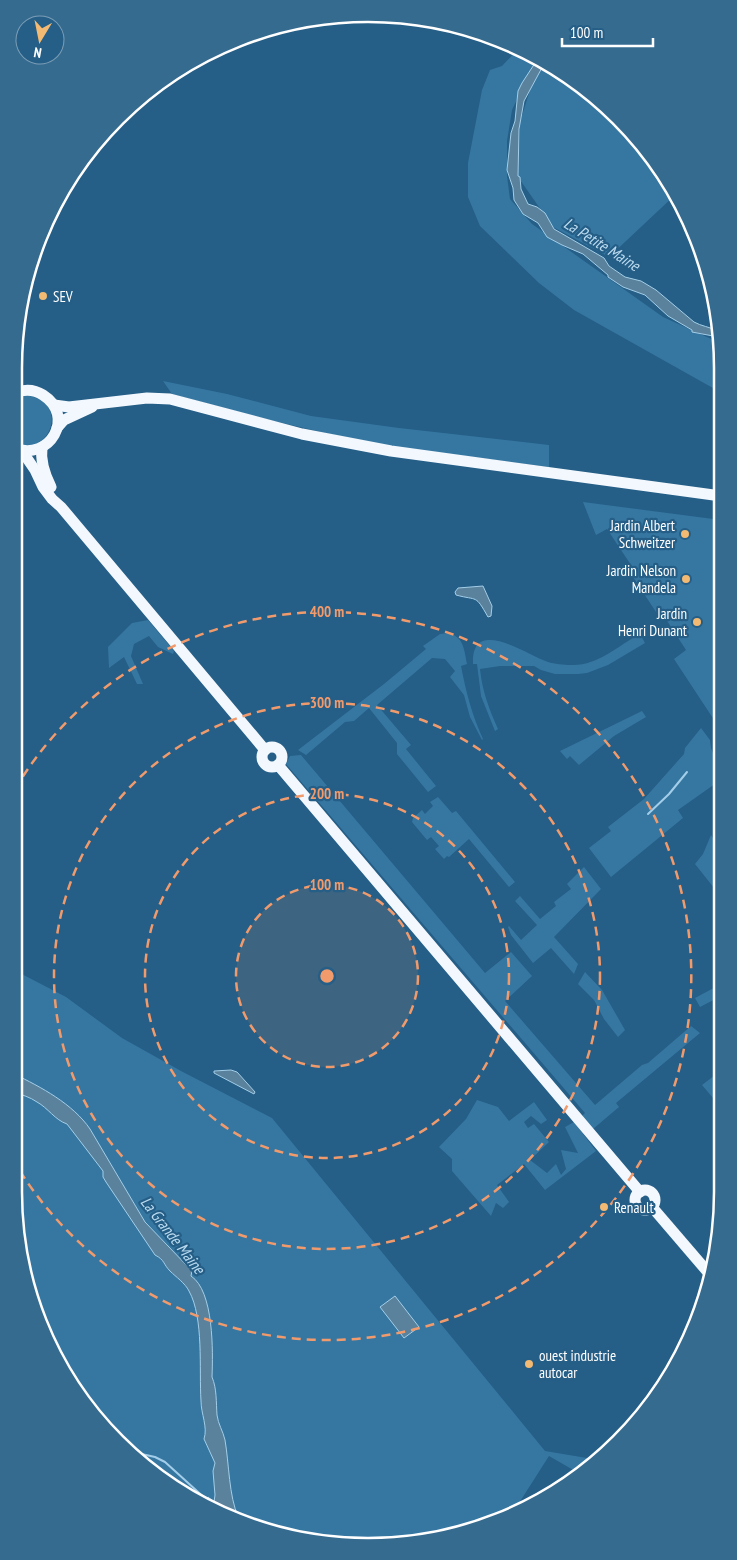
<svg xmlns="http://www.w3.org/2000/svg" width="737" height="1560" font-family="'PT Sans Narrow',sans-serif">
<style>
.green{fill:#3677a2}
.water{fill:#5a829d;stroke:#a3cee9}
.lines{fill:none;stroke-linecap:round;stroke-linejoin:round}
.stream{stroke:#a3cee9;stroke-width:2}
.primary{stroke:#f2f8fe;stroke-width:11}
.ring{fill:none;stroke:#f19b6d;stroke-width:2.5;stroke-dasharray:9 6}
.poi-dot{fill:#f2ba73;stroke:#255e86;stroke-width:2}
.labels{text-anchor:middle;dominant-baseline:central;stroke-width:4.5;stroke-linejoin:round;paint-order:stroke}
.poi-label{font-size:15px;fill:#fff;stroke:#255e86;text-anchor:start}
.water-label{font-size:16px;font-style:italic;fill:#bbdbf0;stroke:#255e86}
.rim{fill:none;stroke:#fff;stroke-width:2.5}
.centre{fill:#f19b6d;stroke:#255e86;stroke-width:2.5}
.ring-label{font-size:15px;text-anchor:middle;font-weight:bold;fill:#f19b6d;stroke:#255e86;stroke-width:4.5;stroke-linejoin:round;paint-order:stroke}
</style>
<rect width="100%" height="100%" fill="#255e86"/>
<g class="green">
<polygon points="518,49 536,59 512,110 507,141 507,176 510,199 532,224 663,317 720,343 720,392 574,310 539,283 480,226 468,197 468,163 482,90 490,70 502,66"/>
<polygon points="539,61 585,87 650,152 675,195 609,257 553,227 518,177 520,122"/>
<polygon points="163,381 227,394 311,416 399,428 549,445 549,467 373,444 261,418 172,394"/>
<path d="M25 395C75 402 45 463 14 441V399Z"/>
<polygon points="583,502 721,520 722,732 674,659 686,650 662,613 658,615 627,568 631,565 607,529 596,535"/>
<polygon points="148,620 174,651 173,654 158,647 149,636 134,644 131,656 143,684 137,684 124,657 109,668 108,647 132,623"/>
<path d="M448 633C464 637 464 649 467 664L461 666C466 692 472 715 483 739L482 740 470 717 464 695 450 677 455 671 445 659 432 658 377 705 411 745 406 749 436 786 428 792 397 754V743L369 708 354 721 345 722 306 755 298 750 384 684 426 649 423 646 440 634Z"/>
<path d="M640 634 645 643 608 665 587 673 578 674H555L541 670 534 666H500L480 669C482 690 489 709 498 729L495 731 481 696 477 664H473C471 615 527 655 548 662 554 664 564 665 571 665 598 666 617 646 640 634Z"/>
<polygon points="642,711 646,717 614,736 579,765 570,756 567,759 560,751"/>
<polygon points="701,728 710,740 711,748 713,753 719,756 722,760 722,779 678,810 683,818 611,877 589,848 611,831 608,827 644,799 684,754 685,748"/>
<polygon points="301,755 485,973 511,952 532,976 505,1001 595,1105 642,1065 648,1063 691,1026 700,1033 616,1103 619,1107 593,1129 582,1116 585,1113 286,764 290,756"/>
<polygon points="438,797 452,813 456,811 515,882 509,887 469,839 449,857 447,856 444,859 435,849 439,846 431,837 427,840 412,822 413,818 422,810 425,814 433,806 430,802"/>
<polygon points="711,835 722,852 722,898 695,864 703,854"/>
<polygon points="584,867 601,889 554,937 578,964 574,974 551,948 533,963 511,935 508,927 509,926 521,940 537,925 515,901 520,896 540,919 556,906 554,902 571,889 567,884"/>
<polygon points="14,970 66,997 122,1038 181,1071 272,1118 545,1451 599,1460 582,1475 549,1456 512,1514 415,1543 299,1539 191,1499 134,1458 87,1408 33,1306 14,1192"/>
<polygon points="585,972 602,990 625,1030 618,1037 604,1019 594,1000 578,984"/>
<polygon points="723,983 723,995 700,1007 695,998"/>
<polygon points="723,1059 723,1104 718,1104 702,1085 719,1072 716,1067"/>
<polygon points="477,1100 498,1107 509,1121 534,1102 547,1120 541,1124 531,1116 524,1122 528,1128 534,1124 549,1142 530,1160 547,1173 556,1164 561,1175 566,1169 561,1150 578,1153 565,1127 574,1122 596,1151 545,1190 524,1164 497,1185 509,1202 503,1208 496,1203 491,1216 452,1171 452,1159 439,1147 466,1119"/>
</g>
<g class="water">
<path d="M537 60 544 64 524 101 519 129 518 176 520 177 521 189 528 204 537 207 545 213 554 229 604 258 609 266 625 277 641 281 656 290 694 322C701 326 710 327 718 331L720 329V338L714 339 713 336 692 332V330L668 316 645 295 623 287 608 277V275L583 254 562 245 547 237 538 223 523 214 514 200 513 188 507 170 511 133 515 121 518 91 522 83Z"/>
<path d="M483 586 492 606 491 616 488 617C475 594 478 601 456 595L455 592 458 588Z"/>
<polygon points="231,1070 237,1072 255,1092 254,1094 214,1073 214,1071"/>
<path d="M14 1074C41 1087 73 1104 90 1129L145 1222 192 1271 191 1276C214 1291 213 1352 212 1377 217 1389 216 1402 217 1415 218 1424 223 1431 225 1440 229 1463 229 1497 238 1516L205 1503 208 1497 214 1502 215 1495 213 1471 215 1463 204 1439C208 1427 201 1414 201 1401 199 1369 204 1318 189 1291 185 1283 176 1277 170 1271 163 1264 165 1260 155 1255L106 1182 103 1177V1171L67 1124C55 1120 48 1108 37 1102 30 1097 22 1095 14 1092Z"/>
<polygon points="395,1296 419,1327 404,1338 380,1307"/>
</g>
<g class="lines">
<g class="stream">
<polyline points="648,814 669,794 687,772"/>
<polyline points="128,1451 155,1457 165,1462 208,1501"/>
</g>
<g class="primary">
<polyline points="54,405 69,407 147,398 170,399 302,434 391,451 721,496"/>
<polyline points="57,428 64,420 92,407"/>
<path d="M42 447C40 462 45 475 51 487"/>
<path d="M14 448C50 462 76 416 43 395 34 389 24 389 14 393"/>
<polyline points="22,451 35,470 43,487 52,499 61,507 265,750"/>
<circle cx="272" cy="757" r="10"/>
<polyline points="278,765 640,1192"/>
<circle cx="645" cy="1200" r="10"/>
<polyline points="652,1207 712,1277"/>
</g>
</g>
<circle cx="327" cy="976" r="91" fill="#f19b6d" fill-opacity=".12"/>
<g class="ring">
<circle cx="327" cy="976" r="91"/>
<circle cx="327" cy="976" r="182"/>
<circle cx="327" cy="976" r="273"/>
<path d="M15 789A364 364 0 1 1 15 1163"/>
</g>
<g class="poi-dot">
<circle cx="43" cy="296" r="5"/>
<circle cx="685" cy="534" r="5"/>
<circle cx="686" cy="579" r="5"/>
<circle cx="697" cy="622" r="5"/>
<circle cx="604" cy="1207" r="5"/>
<circle cx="529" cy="1364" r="5"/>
</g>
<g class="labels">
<g class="poi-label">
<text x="53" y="296">SEV</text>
<text x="675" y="525" text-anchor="end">Jardin Albert<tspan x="675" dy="17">Schweitzer</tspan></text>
<text x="676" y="570" text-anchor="end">Jardin Nelson<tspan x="676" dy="17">Mandela</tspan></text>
<text x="687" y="613" text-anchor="end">Jardin<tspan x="687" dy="17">Henri Dunant</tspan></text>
<text x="614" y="1207">Renault</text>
<text x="539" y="1355">ouest industrie<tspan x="539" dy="17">autocar</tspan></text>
</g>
<g class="water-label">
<text transform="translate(602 244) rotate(32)">La Petite Maine</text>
<text transform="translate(173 1235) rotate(52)">La Grande Maine</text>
</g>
</g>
<path d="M0 0H737V1560H0ZM368 22H368A346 346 0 0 1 714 368V1192A346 346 0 0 1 368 1538H368A346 346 0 0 1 22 1192V368A346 346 0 0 1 368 22Z" fill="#366b90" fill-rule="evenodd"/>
<path class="rim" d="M368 22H368A346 346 0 0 1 714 368V1192A346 346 0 0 1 368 1538H368A346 346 0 0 1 22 1192V368A346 346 0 0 1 368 22Z"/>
<circle cx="327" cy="976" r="8" class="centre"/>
<g class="ring-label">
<text x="327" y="617">400 m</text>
<text x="327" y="708">300 m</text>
<text x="327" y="799">200 m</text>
<text x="327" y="890">100 m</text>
</g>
<g transform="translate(40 40) rotate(190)"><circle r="24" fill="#255e86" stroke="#7c9eb6"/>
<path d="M0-4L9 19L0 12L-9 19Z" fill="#f2ba73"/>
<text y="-8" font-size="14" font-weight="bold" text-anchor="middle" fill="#ffffff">N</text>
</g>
<path d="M562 38v8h91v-8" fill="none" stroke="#ffffff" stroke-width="2.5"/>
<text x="570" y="38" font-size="15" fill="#ffffff" stroke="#255e86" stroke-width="4" paint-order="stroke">100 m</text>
</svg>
